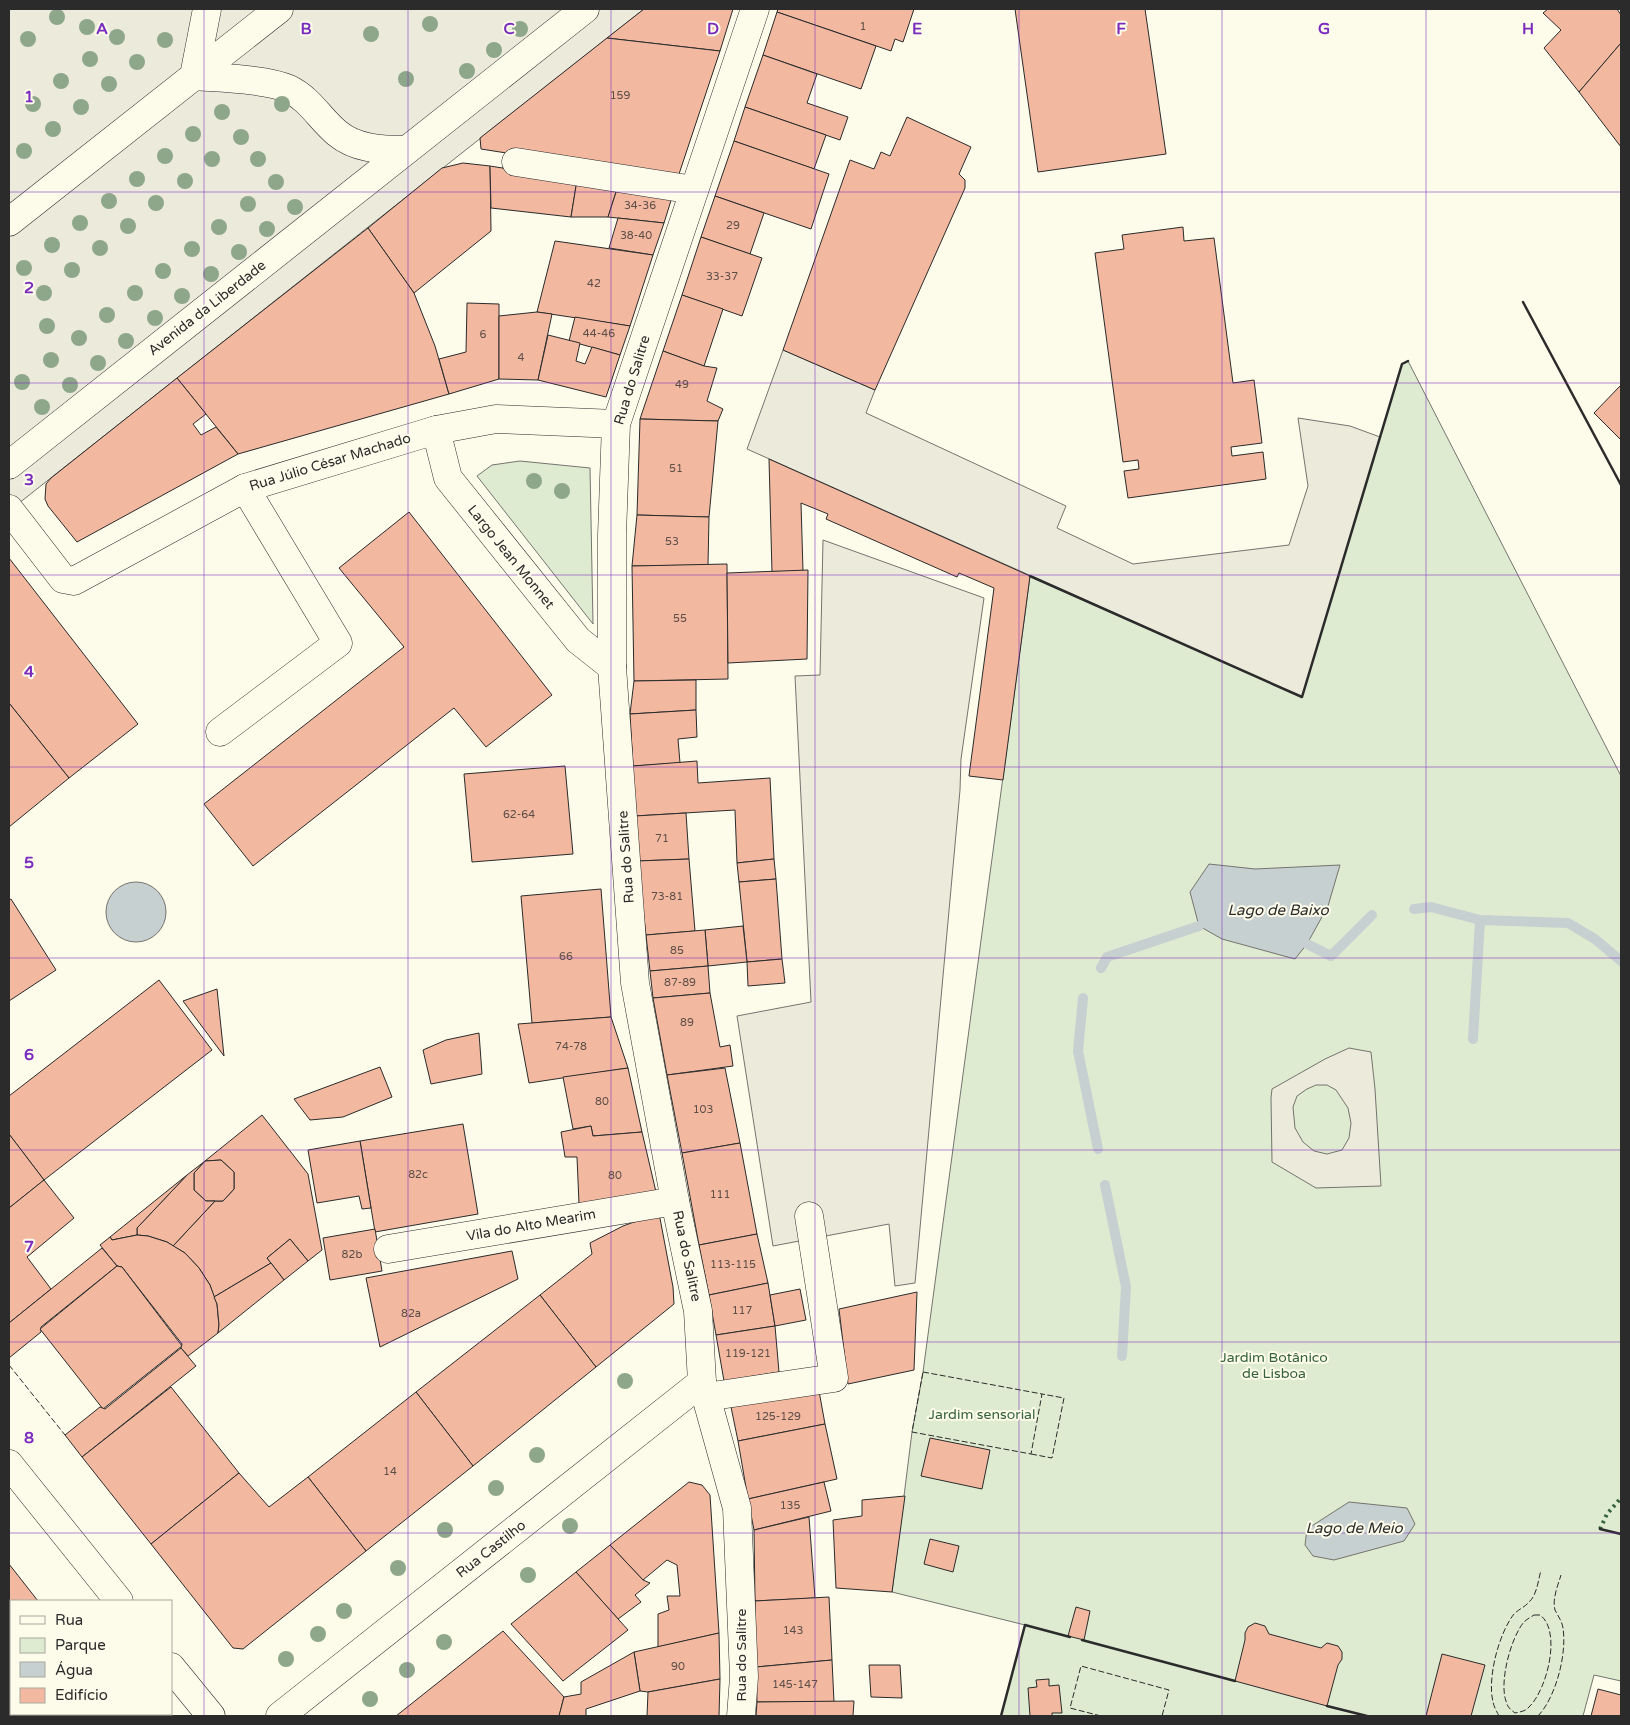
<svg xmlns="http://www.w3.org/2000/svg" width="1630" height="1725" font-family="'Varela Round',sans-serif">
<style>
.green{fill:#deebd1;stroke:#74746e}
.parking{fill:#eceadb;stroke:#74746e;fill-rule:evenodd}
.water{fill:#c7d0d0;stroke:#74746e}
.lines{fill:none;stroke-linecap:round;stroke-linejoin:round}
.stream{stroke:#c7d0d0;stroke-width:10}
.building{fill:#f2b8a0;stroke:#2b2b2b}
.minor-casing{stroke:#2b2b2b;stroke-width:29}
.major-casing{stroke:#2b2b2b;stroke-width:29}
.minor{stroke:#fdfbea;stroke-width:28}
.major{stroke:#fdfbea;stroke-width:28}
.hedge{stroke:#34623c;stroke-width:4;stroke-dasharray:2.5 4;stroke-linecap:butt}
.fence{stroke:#2b2b2b;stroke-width:1;stroke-dasharray:6 2.5;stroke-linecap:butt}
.wall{stroke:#2b2b2b;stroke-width:2.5}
.tree{fill:#8ea78a}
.grid{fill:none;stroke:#7b2cbf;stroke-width:1;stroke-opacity:0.55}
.labels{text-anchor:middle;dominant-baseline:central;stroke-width:4;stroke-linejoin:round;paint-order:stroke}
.number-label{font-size:11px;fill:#5d4e48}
.street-label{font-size:14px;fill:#2b2b2b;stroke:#fdfbea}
.park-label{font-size:14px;fill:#34623c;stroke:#fdfbea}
.water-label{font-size:15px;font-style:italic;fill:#2b2b2b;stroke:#fdfbea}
.grid-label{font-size:16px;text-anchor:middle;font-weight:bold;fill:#7b2cbf;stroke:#fdfbea;stroke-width:4;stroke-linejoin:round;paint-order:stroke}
</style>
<rect width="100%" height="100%" fill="#fdfbea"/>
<g class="green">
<polygon points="1408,361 1621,776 1621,1681 1594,1675 1583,1716 1001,1716 1025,1625 892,1592 912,1432 923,1372 1030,576 1302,697 1402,364"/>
<polygon points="520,461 590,468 593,624 477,476 492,465"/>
</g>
<g class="parking">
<polygon points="9,9 644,9 9,511"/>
<polygon points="783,350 875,390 866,413 1066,506 1057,528 1133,564 1289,545 1308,486 1298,418 1350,426 1380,437 1302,697 747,449"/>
<polygon points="823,540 984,598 961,759 960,790 915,1283 895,1286 889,1224 773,1246 737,1016 811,1002 795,676 820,675"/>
<path d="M1349 1048 1371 1052 1375 1089 1381 1186 1316 1188 1272 1162 1271 1098 1272 1089 1325 1059ZM1316 1085H1327L1336 1090 1348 1108 1351 1123 1349 1138 1342 1150 1327 1154 1314 1151 1303 1142 1295 1128 1293 1107 1297 1096 1307 1089Z"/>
</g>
<g class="water">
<polygon points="1209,864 1255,869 1340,865 1328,906 1307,944 1295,959 1222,939 1199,926 1190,892"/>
<circle cx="136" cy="912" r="30"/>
<polygon points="1349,1502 1407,1508 1415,1524 1404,1541 1334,1560 1313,1556 1305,1545 1307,1529"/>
</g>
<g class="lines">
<g class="stream">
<polyline points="1414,909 1431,907 1480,920 1568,923 1595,939 1621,961"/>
<polyline points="1307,944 1331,956 1372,915"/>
<polyline points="1101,968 1107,957 1199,926"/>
<polyline points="1083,998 1078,1051 1098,1149"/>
<polyline points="1473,1039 1480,920"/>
<polyline points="1105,1185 1126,1287 1122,1356"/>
</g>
</g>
<g class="building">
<polygon points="644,9 733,9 720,51 607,38"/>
<polygon points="778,9 914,9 903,42 895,39 891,51 777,12"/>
<polygon points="1015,9 1145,9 1166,154 1038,172"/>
<polygon points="1548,9 1617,9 1621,15 1621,43 1579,92 1544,48 1561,30 1543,13"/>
<polygon points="777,12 876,46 861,89 763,55"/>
<polygon points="607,38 720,51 677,180 481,149 480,138"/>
<polygon points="1621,43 1621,147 1579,92"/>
<polygon points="763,55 817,74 807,103 848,117 840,140 745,107"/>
<polygon points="745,107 826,135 814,169 734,141"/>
<polygon points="907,117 971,147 959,174 965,180 965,188 875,390 783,350 850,160 874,169 881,152 890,156"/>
<polygon points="734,141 829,174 811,229 715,196"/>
<polygon points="463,163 490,166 491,231 414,293 368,228 442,168"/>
<polygon points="490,166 577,180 571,217 491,208"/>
<polygon points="577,180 618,186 608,217 571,217"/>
<polygon points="618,186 673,194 664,223 608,217"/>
<polygon points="715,196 764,213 750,254 701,237"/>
<polygon points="618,218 664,223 653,255 609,248"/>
<polygon points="1183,227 1184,241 1214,238 1233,383 1254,380 1262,443 1231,447 1232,456 1263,452 1266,479 1128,498 1124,471 1139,469 1138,460 1123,462 1095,253 1124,249 1122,235"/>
<polygon points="368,228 414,293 435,346 449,394 238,454 177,378"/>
<polygon points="701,237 762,258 742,316 682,295"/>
<polygon points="555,241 653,255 630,326 537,312"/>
<polygon points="682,295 723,309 704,366 663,351"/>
<polygon points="467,303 499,304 499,379 449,394 439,359 466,352"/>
<polygon points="537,312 552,314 538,380 499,379 499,316"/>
<polygon points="575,317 630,326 620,355 569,341"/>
<polygon points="548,335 580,343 576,361 585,364 592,347 620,355 606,397 538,380"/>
<polygon points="663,351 704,366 717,368 707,401 723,409 718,421 640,419"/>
<polygon points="177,378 206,414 193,424 201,435 216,427 238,454 77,542 48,506 45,499 46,484 51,478"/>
<polygon points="1621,385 1621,440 1594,413"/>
<polygon points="640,419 718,421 709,517 637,515"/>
<polygon points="769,459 1030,576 1003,780 969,776 994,588 959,573 957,577 826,519 828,514 801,503 803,571 772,572"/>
<polygon points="409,512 552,695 486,747 454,708 253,866 204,804 404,647 339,568"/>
<polygon points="637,515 709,517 708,565 632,566"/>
<polygon points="9,558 138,724 69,778 9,703"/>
<polygon points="727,564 728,679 634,681 632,566"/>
<polygon points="808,570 807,659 728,663 727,573"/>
<polygon points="696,680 696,710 630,714 634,681"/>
<polygon points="9,703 69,778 9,827"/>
<polygon points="696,710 697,737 678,739 680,763 633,766 630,714"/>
<polygon points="697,761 698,783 770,778 774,859 737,863 735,810 635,816 633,766"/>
<polygon points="565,766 573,854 472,862 464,774"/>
<polygon points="686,813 689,859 637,861 635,816"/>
<polygon points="689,859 695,931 646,935 637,861"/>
<polygon points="774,859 776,879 739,882 737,863"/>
<polygon points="776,879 782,959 747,962 739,882"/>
<polygon points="601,889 611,1017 532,1023 521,896"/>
<polygon points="11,899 56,970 9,1001 9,900"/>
<polygon points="743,926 747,962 708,966 705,930"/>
<polygon points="705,930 708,966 650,971 646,935"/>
<polygon points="782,959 785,983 748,986 747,962"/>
<polygon points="708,966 710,993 653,998 650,971"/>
<polygon points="159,980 212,1050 44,1180 9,1134 9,1096"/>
<polygon points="217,989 224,1056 183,1001"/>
<polygon points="710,993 720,1047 730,1045 733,1066 667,1075 653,998"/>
<polygon points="611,1017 628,1068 529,1083 518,1024"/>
<polygon points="479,1033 482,1074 431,1084 423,1050 446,1040"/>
<polygon points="380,1067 392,1097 343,1117 310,1120 294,1099"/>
<polygon points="628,1068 642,1132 593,1136 591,1126 573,1129 563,1077"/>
<polygon points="725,1068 740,1143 682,1153 667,1075"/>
<polygon points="262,1115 308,1174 322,1250 308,1261 290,1239 267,1258 271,1263 214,1297 210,1285 199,1268 185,1253 173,1246 215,1201 223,1201 234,1189 234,1172 221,1160 205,1161"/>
<polygon points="463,1124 478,1214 375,1232 360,1141"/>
<polygon points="591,1126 593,1136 642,1132 656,1192 579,1204 577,1157 565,1157 561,1132"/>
<polygon points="9,1134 44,1180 9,1208"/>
<polygon points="360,1141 371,1208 362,1209 359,1196 317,1203 308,1150"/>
<polygon points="740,1143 757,1234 699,1245 682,1153"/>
<polygon points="221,1160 234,1172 234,1189 223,1201 206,1201 194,1190 194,1173 205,1161"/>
<polygon points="205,1161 194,1173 194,1190 206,1201 215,1201 173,1246 167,1242 148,1236 137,1235 137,1228 187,1175"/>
<polygon points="187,1175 137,1228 137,1235 112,1240 110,1237"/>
<polygon points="44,1180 74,1218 27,1257 51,1289 9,1323 9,1208"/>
<polygon points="659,1213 673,1287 674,1304 596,1367 540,1295 592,1254 590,1243 623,1226"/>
<polygon points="375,1229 382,1271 330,1280 323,1238"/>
<polygon points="757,1234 768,1283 709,1295 699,1245"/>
<polygon points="137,1235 148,1236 167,1242 185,1253 199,1268 210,1285 217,1304 219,1325 218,1333 188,1356 181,1348 182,1344 122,1267 117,1266 100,1245 110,1237 112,1240"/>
<polygon points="290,1239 308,1261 284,1280 267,1258"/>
<polygon points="102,1248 117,1266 41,1327 41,1332 9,1358 9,1323"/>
<polygon points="512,1251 518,1279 380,1347 366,1278"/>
<polygon points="271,1263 284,1280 218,1333 219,1325 217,1304 214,1297"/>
<polygon points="117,1266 122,1267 182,1346 103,1409 40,1329"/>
<polygon points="768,1283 775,1326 716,1335 709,1295"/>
<polygon points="800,1289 806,1320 775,1326 770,1295"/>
<polygon points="917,1292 914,1370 848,1384 839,1309"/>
<polygon points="540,1295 596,1367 473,1466 416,1392"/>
<polygon points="775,1326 779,1372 724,1381 716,1335"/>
<polygon points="181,1348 196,1366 82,1457 65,1435 100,1407 105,1409"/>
<polygon points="171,1387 239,1473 151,1544 82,1457"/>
<polygon points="819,1391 825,1424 738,1441 731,1407"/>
<polygon points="416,1392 473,1466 366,1551 308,1477"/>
<polygon points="825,1424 837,1479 748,1499 738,1441"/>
<polygon points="930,1438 990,1450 982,1489 921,1476"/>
<polygon points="239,1473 269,1507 308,1477 366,1551 243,1649 233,1648 151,1544"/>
<polygon points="689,1482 702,1485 710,1495 719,1633 658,1647 658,1614 669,1610 667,1596 680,1596 677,1565 667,1560 643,1580 610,1545"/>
<polygon points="824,1482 831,1511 754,1530 748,1499"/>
<polygon points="905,1496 892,1592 836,1588 833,1520 862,1516 862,1500"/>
<polygon points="809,1517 815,1598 755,1601 754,1530"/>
<polygon points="930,1539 959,1546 953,1572 924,1564"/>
<polygon points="610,1545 643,1580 650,1583 635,1595 641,1602 618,1619 576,1572"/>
<polygon points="9,1564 38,1601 11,1601 11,1714 59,1714 61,1716 9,1716"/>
<polygon points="576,1572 628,1630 563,1681 511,1624"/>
<polygon points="829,1597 832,1660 756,1667 755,1601"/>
<polygon points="1076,1607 1090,1611 1084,1640 1068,1636"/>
<polygon points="1255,1623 1265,1626 1269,1634 1321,1648 1327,1643 1338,1646 1342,1652 1342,1659 1338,1665 1327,1706 1235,1681 1245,1640 1245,1633 1248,1627"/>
<polygon points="503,1631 564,1697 559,1716 396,1716"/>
<polygon points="719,1633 720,1679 648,1692 640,1691 634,1652"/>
<polygon points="634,1652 640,1691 586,1709 586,1716 559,1716 564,1697 581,1694 581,1682"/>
<polygon points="1442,1654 1485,1665 1471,1716 1426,1716"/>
<polygon points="832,1660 834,1702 757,1702 756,1667"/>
<polygon points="869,1665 900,1665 902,1698 871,1697"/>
<polygon points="720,1679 719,1716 647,1716 648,1692"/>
<polygon points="1049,1679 1049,1686 1059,1685 1062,1713 1052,1713 1052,1716 1030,1716 1028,1688 1037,1687 1036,1680"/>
<polygon points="1598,1689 1621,1695 1621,1716 1591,1716"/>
<polygon points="854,1701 853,1716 756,1716 757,1702"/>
<polygon points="75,1714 115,1714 111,1716 77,1716"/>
</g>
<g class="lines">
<g class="minor-casing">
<g id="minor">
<path d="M207 9 194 76C219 78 267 79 289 89 311 100 319 118 337 133 356 149 382 150 406 150"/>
<polyline points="516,162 694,190"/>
<polyline points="436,430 448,478 578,640 612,667"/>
<polyline points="9,465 585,9"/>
<polyline points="9,509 63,579 74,581 245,488 436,430 496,419 616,424"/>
<polyline points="220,732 338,643 245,488"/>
<polyline points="388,1249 675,1201"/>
<polyline points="706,1397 834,1378 809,1216"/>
<polyline points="9,1464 119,1601"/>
<polyline points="171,1667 211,1716"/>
<polyline points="280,1716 702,1382"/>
<polyline points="741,1716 744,1677 737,1508 702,1382 698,1311 675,1201 635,983 612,667 612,535 616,424 755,9"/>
</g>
</g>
<g class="major-casing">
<polyline id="major" points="9,222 279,9"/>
</g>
<use href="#minor" class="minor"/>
<use href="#major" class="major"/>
<polyline class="hedge" points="1600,1529 1607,1514 1621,1498"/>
<g class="fence">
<polyline points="9,1365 65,1435"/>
<polygon points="923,1372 1042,1394 1031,1454 912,1432"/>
<polyline points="1031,1454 1052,1458 1064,1398 1042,1394"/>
<path d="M1534 1615H1540C1562 1631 1547 1690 1529 1707 1526 1711 1520 1712 1515 1713 1511 1710 1507 1707 1506 1701 1499 1682 1511 1637 1524 1622 1527 1619 1531 1617 1534 1615Z"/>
<polyline points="1101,1716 1070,1708 1081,1666 1169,1690 1162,1716"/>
<path d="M1499 1716C1497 1712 1494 1707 1493 1702 1487 1678 1499 1633 1514 1614 1519 1609 1525 1607 1529 1602 1537 1595 1538 1581 1541 1570"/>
<path d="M1538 1716C1556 1697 1567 1654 1563 1628 1562 1621 1558 1616 1555 1610 1552 1599 1558 1585 1561 1575"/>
</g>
<g class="wall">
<polyline points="1523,302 1621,485"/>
<polyline points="1030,576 1302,697 1402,364 1408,361"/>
<polyline points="1600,1529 1621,1534"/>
<polyline points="1082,1640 1235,1681"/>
<polyline points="1327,1706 1367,1716"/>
<polyline points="1001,1716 1025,1625 1070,1637"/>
</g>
</g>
<g class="tree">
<circle cx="57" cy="17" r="8"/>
<circle cx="430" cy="24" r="8"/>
<circle cx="87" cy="27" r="8"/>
<circle cx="520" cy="29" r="8"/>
<circle cx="371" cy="34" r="8"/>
<circle cx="117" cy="37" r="8"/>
<circle cx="28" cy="39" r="8"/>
<circle cx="165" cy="40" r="8"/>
<circle cx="494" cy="50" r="8"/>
<circle cx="90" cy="59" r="8"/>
<circle cx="137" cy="62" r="8"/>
<circle cx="467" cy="71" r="8"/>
<circle cx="406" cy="79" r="8"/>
<circle cx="61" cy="81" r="8"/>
<circle cx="109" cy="84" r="8"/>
<circle cx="33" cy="104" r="8"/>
<circle cx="282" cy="104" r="8"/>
<circle cx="81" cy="107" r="8"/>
<circle cx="222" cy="112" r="8"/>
<circle cx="53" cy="129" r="8"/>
<circle cx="193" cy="134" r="8"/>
<circle cx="241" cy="137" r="8"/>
<circle cx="24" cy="151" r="8"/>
<circle cx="165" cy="156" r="8"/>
<circle cx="212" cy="159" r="8"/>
<circle cx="258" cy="159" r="8"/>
<circle cx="137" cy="179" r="8"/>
<circle cx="185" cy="181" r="8"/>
<circle cx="276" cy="182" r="8"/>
<circle cx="109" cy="201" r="8"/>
<circle cx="156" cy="203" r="8"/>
<circle cx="248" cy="204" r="8"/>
<circle cx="295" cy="207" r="8"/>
<circle cx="80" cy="223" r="8"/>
<circle cx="128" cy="226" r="8"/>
<circle cx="219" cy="227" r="8"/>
<circle cx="267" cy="229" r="8"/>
<circle cx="52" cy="245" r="8"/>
<circle cx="100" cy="248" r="8"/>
<circle cx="192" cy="249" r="8"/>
<circle cx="239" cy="252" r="8"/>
<circle cx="24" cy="268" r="8"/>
<circle cx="72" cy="270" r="8"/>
<circle cx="163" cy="271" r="8"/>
<circle cx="211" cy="274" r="8"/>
<circle cx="44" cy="293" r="8"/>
<circle cx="135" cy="293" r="8"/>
<circle cx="182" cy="296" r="8"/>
<circle cx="107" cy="315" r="8"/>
<circle cx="155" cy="318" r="8"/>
<circle cx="47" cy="326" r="8"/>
<circle cx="79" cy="338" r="8"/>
<circle cx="126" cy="341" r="8"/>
<circle cx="51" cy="360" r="8"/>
<circle cx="98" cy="363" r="8"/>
<circle cx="22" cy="382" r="8"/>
<circle cx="70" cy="385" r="8"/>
<circle cx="42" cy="407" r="8"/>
<circle cx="534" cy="481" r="8"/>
<circle cx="562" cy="491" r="8"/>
<circle cx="625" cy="1381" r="8"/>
<circle cx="537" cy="1455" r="8"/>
<circle cx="496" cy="1488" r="8"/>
<circle cx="570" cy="1526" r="8"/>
<circle cx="445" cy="1530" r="8"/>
<circle cx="398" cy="1568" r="8"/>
<circle cx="528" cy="1575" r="8"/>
<circle cx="344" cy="1611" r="8"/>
<circle cx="318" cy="1634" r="8"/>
<circle cx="444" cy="1642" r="8"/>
<circle cx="286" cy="1659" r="8"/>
<circle cx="407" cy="1670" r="8"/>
<circle cx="370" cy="1699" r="8"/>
</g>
<path class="grid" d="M204 9V1716M408 9V1716M611 9V1716M815 9V1716M1019 9V1716M1222 9V1716M1426 9V1716M9 192H1621M9 383H1621M9 575H1621M9 767H1621M9 958H1621M9 1150H1621M9 1342H1621M9 1533H1621"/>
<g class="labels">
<g class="number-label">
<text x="863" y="26">1</text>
<text x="620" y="95">159</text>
<text x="640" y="205">34-36</text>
<text x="733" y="225">29</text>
<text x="636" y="235">38-40</text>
<text x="722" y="276">33-37</text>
<text x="594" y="283">42</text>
<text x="599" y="333">44-46</text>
<text x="483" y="334">6</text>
<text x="521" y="357">4</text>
<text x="682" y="384">49</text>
<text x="676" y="468">51</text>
<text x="672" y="541">53</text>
<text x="680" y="618">55</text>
<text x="519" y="814">62-64</text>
<text x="662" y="838">71</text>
<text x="667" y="896">73-81</text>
<text x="677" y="950">85</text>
<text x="566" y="956">66</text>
<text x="680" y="982">87-89</text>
<text x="687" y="1022">89</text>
<text x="571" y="1046">74-78</text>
<text x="602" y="1101">80</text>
<text x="703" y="1109">103</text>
<text x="418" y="1174">82c</text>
<text x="615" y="1175">80</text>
<text x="720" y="1194">111</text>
<text x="352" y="1254">82b</text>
<text x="733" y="1264">113-115</text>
<text x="742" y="1310">117</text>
<text x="411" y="1313">82a</text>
<text x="748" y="1353">119-121</text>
<text x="778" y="1416">125-129</text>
<text x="390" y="1471">14</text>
<text x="790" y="1505">135</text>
<text x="793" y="1630">143</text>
<text x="678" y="1666">90</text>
<text x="795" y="1684">145-147</text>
</g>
<g class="street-label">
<text transform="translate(207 308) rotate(-38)">Avenida da Liberdade</text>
<text transform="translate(632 380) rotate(-73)">Rua do Salitre</text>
<text transform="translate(330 462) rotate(-17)">Rua Júlio César Machado</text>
<text transform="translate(511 557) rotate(51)">Largo Jean Monnet</text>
<text transform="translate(626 857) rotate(-94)">Rua do Salitre</text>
<text transform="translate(531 1225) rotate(-10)">Vila do Alto Mearim</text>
<text transform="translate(687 1256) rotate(78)">Rua do Salitre</text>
<text transform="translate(491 1549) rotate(-38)">Rua Castilho</text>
<text transform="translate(741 1655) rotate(-90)">Rua do Salitre</text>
</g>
<g class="park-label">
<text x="1274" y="1357">Jardim Botânico<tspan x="1274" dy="16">de Lisboa</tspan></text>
<text x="982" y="1414">Jardim sensorial</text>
</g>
<g class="water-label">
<text x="1278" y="910">Lago de Baixo</text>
<text x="1354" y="1528">Lago de Meio</text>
</g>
</g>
<g class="grid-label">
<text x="102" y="34">A</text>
<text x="306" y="34">B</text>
<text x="509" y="34">C</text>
<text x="713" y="34">D</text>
<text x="917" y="34">E</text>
<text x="1121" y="34">F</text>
<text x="1324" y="34">G</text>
<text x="1528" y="34">H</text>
<text x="29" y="102">1</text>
<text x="29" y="293">2</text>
<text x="29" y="485">3</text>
<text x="29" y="677">4</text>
<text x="29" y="868">5</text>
<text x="29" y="1060">6</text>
<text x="29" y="1252">7</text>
<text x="29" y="1443">8</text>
</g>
<rect width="1630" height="1725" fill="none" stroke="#2b2b2b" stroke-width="20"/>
<rect x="10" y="1600" width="162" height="115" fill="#fdfbea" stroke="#a9a89e"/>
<rect x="20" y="1616" width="25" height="8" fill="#fdfbea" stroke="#a9a89e"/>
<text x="55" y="1625" font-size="15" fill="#2b2b2b">Rua</text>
<rect x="20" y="1638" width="25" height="15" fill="#deebd1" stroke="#a9a89e"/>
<text x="55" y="1650" font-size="15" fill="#2b2b2b">Parque</text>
<rect x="20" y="1662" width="25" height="15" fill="#c7d0d0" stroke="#a9a89e"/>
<text x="55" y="1675" font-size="15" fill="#2b2b2b">Água</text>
<rect x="20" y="1688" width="25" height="15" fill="#f2b8a0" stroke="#a9a89e"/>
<text x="55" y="1700" font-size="15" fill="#2b2b2b">Edifício</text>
</svg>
